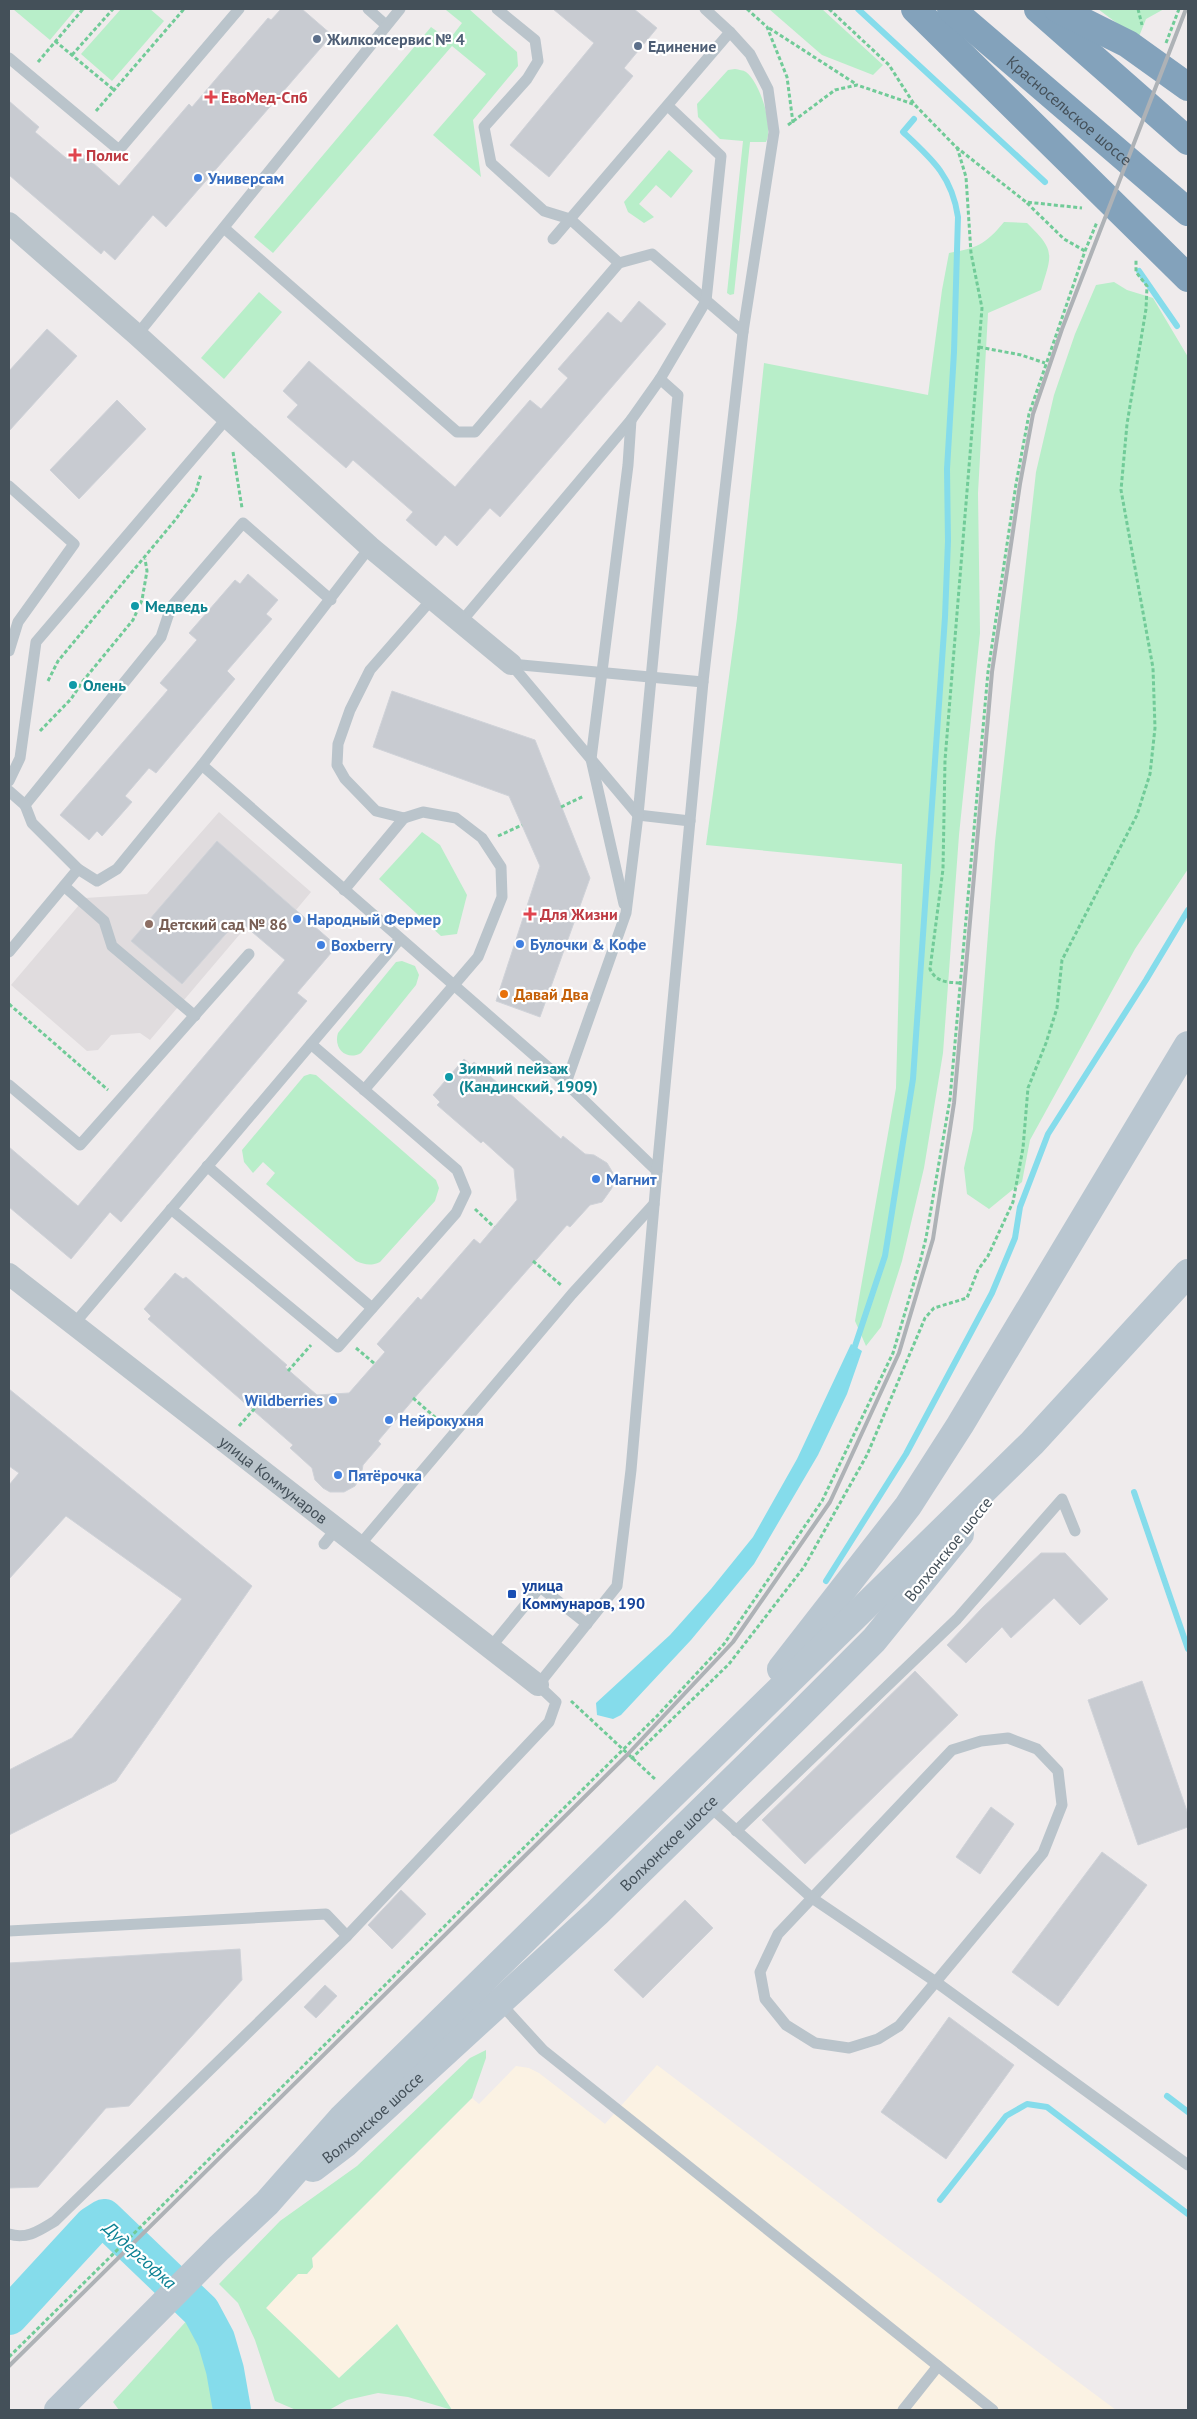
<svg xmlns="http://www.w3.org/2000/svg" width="1197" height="2419" font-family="'PT Sans',sans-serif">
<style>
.commercial{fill:#fbf2e3}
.education{fill:#e0dcde}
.green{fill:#b8eec9}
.water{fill:#85dceb}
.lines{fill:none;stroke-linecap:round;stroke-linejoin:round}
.stream{stroke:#85dceb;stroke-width:6}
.river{stroke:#85dceb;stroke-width:38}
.building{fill:#c8cbd1;stroke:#cfd2d8}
.path{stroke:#71cb98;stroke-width:3;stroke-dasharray:4 2.5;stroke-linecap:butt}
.lane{stroke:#bac4cb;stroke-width:11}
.street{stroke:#bac4cb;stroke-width:22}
.secondary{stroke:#b9c6d0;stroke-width:28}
.highway{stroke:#83a2bb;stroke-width:28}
.rail{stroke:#aeb2b6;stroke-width:4}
.service-dot{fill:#5c6f8a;stroke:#fff;stroke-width:2}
.health-dot{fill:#e0444e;stroke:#fff;stroke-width:2}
.shop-dot{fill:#3f7fe0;stroke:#fff;stroke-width:2}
.culture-dot{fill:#0f9aa8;stroke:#fff;stroke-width:2}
.education-dot{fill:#8d6e63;stroke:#fff;stroke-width:2}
.food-dot{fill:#e8710a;stroke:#fff;stroke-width:2}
.transit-dot{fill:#1a4fb4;stroke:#fff;stroke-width:2}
.labels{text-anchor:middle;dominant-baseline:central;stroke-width:4.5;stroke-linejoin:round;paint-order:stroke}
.service-label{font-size:16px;font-weight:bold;fill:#4e5e75;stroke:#fff;text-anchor:start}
.health-label{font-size:16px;font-weight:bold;fill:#be3a42;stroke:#fff;text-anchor:start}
.street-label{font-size:16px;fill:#445059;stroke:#fff}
.shop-label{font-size:16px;font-weight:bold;fill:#366cbe;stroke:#fff;text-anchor:start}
.culture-label{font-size:16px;font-weight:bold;fill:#0d838f;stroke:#fff;text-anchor:start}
.education-label{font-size:16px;font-weight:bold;fill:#785e54;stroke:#fff;text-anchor:start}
.food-label{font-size:16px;font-weight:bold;fill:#c56008;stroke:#fff;text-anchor:start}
.transit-label{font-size:16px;font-weight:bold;fill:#164399;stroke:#fff;text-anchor:start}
.water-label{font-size:18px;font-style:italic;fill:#0d8294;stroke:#fff}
</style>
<rect width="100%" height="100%" fill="#efebec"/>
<polygon class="commercial" points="657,2065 888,2240 1116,2410 452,2410 397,2324 339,2378 266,2308 298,2274 307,2274 313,2267 312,2258 472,2098 479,2104 516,2066 529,2068 539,2073 605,2124"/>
<polygon class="education" points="219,812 311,892 296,910 263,881 233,915 240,934 150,1040 140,1033 111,1035 98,1050 87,1051 11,985 85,898 147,894"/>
<g class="green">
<polygon points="13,9 76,9 50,40"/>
<polygon points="121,9 150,9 164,21 112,81 81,54"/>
<polygon points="448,9 469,9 517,52 518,66 473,120 481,177 433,135 486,74 452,46 273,253 254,237 431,27 449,40 462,23 446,10"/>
<polygon points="769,9 822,9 883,65 873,75 822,55"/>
<polygon points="1098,9 1164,9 1146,19 1138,39"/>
<path d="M735 69C739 70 743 70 746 72 760 82 774 127 766 142H750L734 294 730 295 727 293 743 141 720 139 698 117 697 104 728 70Z"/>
<polygon points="669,150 693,171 671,198 656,185 639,204 654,217 644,223 628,212 624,202"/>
<path d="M1004 222 1027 223C1056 251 1052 254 1041 290L988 313 978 493 980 633 959 835 943 1053 924 1168 902 1261 881 1327 866 1346 855 1321 896 1088 902 864 706 845 737 618 764 363 928 395 942 290 949 253C977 248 985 245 1004 222Z"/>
<polygon points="1114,282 1127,290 1153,298 1188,357 1188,869 1135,949 1030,1140 1022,1182 989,1209 967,1194 964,1168 973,1129 995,842 1036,472 1054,395 1075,334 1096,285"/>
<polygon points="259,292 282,312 224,379 201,358"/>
<polygon points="422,832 440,845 467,895 457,934 441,936 379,879"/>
<path d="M402 961 415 966 419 975 416 985 361 1053C347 1061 333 1049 338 1033L396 962Z"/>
<path d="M310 1074 316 1075 436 1180 439 1188 435 1201 380 1262C371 1266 365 1265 356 1261L266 1184 275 1173 263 1162 253 1173 244 1162 242 1150 304 1076Z"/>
<polygon points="486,2050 486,2058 472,2098 312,2258 313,2267 307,2274 298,2274 266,2308 339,2378 397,2324 452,2410 408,2397 378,2393 347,2400 329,2410 296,2410 275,2401 255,2340 238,2303 219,2284 280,2221 357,2166 470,2058"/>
<polygon points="190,2317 216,2367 219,2410 119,2410 113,2402"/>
</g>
<polygon class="water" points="851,1344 862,1351 847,1394 818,1455 754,1564 691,1640 621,1715 613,1719 597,1715 596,1703 670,1635 711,1589 753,1537 797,1459"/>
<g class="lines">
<g class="stream">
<polyline points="858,9 1045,182"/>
<polyline points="1139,271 1177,326"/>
<path d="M853 1352 885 1256 913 1079 945 617 948 541 947 469 954 352 958 217C952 176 932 159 903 132L914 119"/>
<polyline points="1134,1492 1188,1649"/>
<polyline points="826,1581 906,1454 992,1293 1015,1238 1020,1207 1048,1134 1146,980 1188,910"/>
<polyline points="1167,2096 1188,2112"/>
<polyline points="940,2200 1006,2116 1027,2104 1047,2107 1188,2214"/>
<polyline points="104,2218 109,2213"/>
</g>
<polyline class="river" points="9,2316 93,2225 104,2218 201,2311 216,2339 225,2370 232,2410"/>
</g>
<g class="building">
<polygon points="281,9 302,9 332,35 166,227 153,215 115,260 104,250 101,254 9,175 9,101 39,127 35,132 66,158 75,147 119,186 189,104 192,107 268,18 271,20"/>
<polygon points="553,9 634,9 657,28 624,68 633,76 549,177 510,145 594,43"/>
<polygon points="639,301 666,324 500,517 490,508 457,546 445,535 436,546 406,520 413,512 353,460 346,468 287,417 298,405 283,391 309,361 455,487 530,400 541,409 568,378 558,369 608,312 621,323"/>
<polygon points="47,329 77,356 9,431 9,371"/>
<polygon points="117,400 146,429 79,499 50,470"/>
<polygon points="248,574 278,600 266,614 272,619 227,671 235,679 156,773 149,768 125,796 132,802 102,836 97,831 89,840 60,815 168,690 160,683 197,640 189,633 235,580 240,584"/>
<polygon points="392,691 535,740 590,878 540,1017 496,1001 540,866 509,796 373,747"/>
<polygon points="217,841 337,946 297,993 307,1001 121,1222 110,1212 71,1259 9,1207 9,1147 78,1206 285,960 238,920 182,984 131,941"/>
<polygon points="464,1059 471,1065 474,1062 561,1139 563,1136 585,1154 594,1155 607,1163 613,1173 612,1188 602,1202 590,1205 570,1227 567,1225 418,1394 378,1441 381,1444 363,1465 361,1476 355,1486 344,1492 330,1492 323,1488 315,1480 312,1468 290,1448 293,1445 148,1319 151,1316 144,1309 175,1273 183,1279 186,1277 287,1365 285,1367 317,1395 349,1393 385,1352 377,1344 418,1297 421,1300 474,1239 480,1244 517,1200 514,1169 483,1141 481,1143 437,1105 440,1102 433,1095"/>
<polygon points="9,1389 252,1586 116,1781 9,1835 9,1770 72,1738 182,1599 66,1516 9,1579 9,1485 19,1473 9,1466"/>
<polygon points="1041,1553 1065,1553 1108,1599 1080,1625 1054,1598 1011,1638 1002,1627 966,1663 947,1645 983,1607"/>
<polygon points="915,1671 958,1715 805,1864 762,1820"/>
<polygon points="1142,1681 1188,1814 1188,1827 1138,1845 1088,1700"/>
<polygon points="991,1807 1014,1824 980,1874 956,1857"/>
<polygon points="1102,1852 1147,1885 1058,2006 1012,1972"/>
<polygon points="401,1890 426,1914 392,1949 368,1925"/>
<polygon points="685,1900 713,1928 643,1998 614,1970"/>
<polygon points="240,1949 242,1980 129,2106 106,2108 38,2187 9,2188 9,1963"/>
<polygon points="325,1985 337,1996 316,2018 304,2007"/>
<polygon points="949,2017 1014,2065 946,2159 881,2112"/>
</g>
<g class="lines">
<g class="path">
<polyline points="747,9 767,27 787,77 793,123"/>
<polyline points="829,9 889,65 914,104 956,147 1026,202 1082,208"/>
<polyline points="1138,9 1142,25"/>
<polyline points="769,28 856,84"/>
<polyline points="55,41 114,90"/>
<polyline points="1166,43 1179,9"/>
<polyline points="72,55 113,9"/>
<polyline points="38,62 83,9"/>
<polyline points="96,111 184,9"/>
<polyline points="788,125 835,90 857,85 913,104"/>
<path d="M957 147 966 177 971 253 982 308 945 760 943 869 930 969C936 982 946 982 959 983"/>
<polyline points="1027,203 1064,239 1085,251"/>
<polyline points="979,347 1021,355 1045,363"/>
<polyline points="233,452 242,508"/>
<polyline points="48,681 58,661 176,519 196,491 201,474"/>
<polyline points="40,731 71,699 83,681 133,620 142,600 147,571 145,559"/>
<polyline points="561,807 584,796"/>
<polyline points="498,836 522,825"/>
<polyline points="9,1004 108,1090"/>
<polyline points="475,1209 494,1227"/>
<polyline points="533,1261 561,1285"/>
<polyline points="356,1348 375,1364"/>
<polyline points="288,1371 311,1345"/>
<polyline points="413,1398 443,1424"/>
<polyline points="239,1426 255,1408"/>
<polyline points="571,1701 656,1780"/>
<polyline points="631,1759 729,1664 804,1567 867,1455 925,1318 934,1308 967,1298 978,1270 988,1256 1013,1202 1023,1148 1028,1088 1046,1043 1057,1008 1062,960 1137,815 1150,774 1155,728 1153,668 1121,490 1127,424 1146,309 1147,286 1136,272 1136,259"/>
<polyline points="9,2357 657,1716 724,1644 822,1501 893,1353 920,1262 926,1238 950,1099 988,672 1016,484 1029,414 1085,251 1097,222"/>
</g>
<g class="lane">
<polyline points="368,9 386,25"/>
<polyline points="497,9 535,40 538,61 527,79 484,127 491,163 544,211 570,219 730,32 705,9"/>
<polyline points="9,58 119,150 239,9"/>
<polyline points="224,228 457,432 475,432 619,263 652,254 743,332"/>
<polyline points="553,239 570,219 619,263"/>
<polyline points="137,335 400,9"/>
<polyline points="9,486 74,544 18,622 9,651"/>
<polyline points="331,600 243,523 171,607 161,637 25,805 32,823 78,869 97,881 117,869 202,765 370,547"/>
<polyline points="461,622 631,420 660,379 706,301 721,156 668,106"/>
<polyline points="511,664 703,682 743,332 774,132 768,89 750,54 730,32"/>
<polyline points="511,664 638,815 690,821"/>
<polyline points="202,765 566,1083 657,1171"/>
<polyline points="9,781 20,758 36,642 228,417"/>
<polyline points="9,791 25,805"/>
<polyline points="64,886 104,921 112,946 195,1016"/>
<polyline points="344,890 404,818"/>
<polyline points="624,904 591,759 628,465 631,420"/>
<polyline points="9,952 78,869"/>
<polyline points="566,1083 626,913 638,815 678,395 660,379"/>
<polyline points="9,1085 80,1145 249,954"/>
<polyline points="364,1090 478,957 502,897 501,867 482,838 456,818 423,812 404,818 376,811 345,779 337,765 338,744 350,710 370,670 432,599"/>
<polyline points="207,1166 372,1308"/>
<polyline points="171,1209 338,1347 456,1213 466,1192 457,1170 311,1044"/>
<polyline points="74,1324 400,939"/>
<polyline points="324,1544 336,1529"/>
<polyline points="358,1547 572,1294 654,1204"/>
<polyline points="490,1648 540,1587 587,1624"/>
<polygon points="1008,1738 1037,1749 1058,1771 1062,1805 1043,1853 899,2026 878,2039 849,2048 815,2043 786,2025 765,1999 760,1972 778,1934 952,1750 981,1741"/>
<polyline points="708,1805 812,1898 936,1982 1188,2165"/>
<polyline points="736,1831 957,1619 1062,1499 1075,1531"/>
<polyline points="9,1931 326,1914 347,1936"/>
<polyline points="500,2003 543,2050 993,2410"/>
<path d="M9 2234C27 2240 40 2230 55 2221L347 1936 549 1722 556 1702 538 1685 617 1586 631 1470 657 1171 703 682"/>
<polyline points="903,2410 938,2366"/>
</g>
<g class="street">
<polyline points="9,223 137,335 370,547 511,664"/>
<path id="s1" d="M9 1274 538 1685"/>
</g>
<g class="secondary">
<polyline points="781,1669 908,1506 960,1425 1188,1045"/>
<path id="s2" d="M313 2168 346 2143 597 1913 797 1717 874 1640 960 1534"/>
<polyline points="58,2410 219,2248 267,2203 342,2118 1032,1443 1188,1273"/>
</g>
<g class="highway">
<polyline points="915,9 1188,278"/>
<path id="s3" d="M951 9 1188 212"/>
<polyline points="1038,9 1188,141"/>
<polyline points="1058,9 1128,44 1188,87"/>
</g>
<polyline class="rail" points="9,2366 628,1754 733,1642 830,1502 899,1353 933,1239 954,1103 992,672 1020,484 1033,414 1062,329 1186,9"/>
</g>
<g class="service-dot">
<circle cx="317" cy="39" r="5"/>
<circle cx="638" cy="46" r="5"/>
</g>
<g class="health-dot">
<path d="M208.5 89.5h5v5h5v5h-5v5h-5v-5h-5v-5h5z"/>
<path d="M72.5 147.5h5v5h5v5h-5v5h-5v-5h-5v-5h5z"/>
<path d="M527.5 906.5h5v5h5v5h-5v5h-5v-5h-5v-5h5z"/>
</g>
<g class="shop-dot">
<circle cx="198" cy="178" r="5"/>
<circle cx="297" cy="919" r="5"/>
<circle cx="520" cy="944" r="5"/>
<circle cx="321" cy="945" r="5"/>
<circle cx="596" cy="1179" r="5"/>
<circle cx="333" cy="1400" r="5"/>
<circle cx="389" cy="1420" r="5"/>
<circle cx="338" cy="1475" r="5"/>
</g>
<g class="culture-dot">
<circle cx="135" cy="606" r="5"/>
<circle cx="73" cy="685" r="5"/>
<circle cx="449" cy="1077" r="5"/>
</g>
<circle class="education-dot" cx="149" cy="924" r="5"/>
<circle class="food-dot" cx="504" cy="994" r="5"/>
<rect class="transit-dot" x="507" y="1589" width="10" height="10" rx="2.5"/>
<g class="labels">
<g class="service-label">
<text x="327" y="39">Жилкомсервис № 4</text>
<text x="648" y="46">Единение</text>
</g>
<g class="health-label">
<text x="221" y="97">ЕвоМед-Спб</text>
<text x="86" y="155">Полис</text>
<text x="540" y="914">Для Жизни</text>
</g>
<g class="street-label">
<text stroke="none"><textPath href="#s3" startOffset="156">Красносельское шоссе</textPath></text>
<text stroke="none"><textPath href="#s1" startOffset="335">улица Коммунаров</textPath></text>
<text transform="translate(948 1549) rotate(-51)">Волхонское шоссе</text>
<text stroke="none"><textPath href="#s2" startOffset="482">Волхонское шоссе</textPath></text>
<text stroke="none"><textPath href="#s2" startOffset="78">Волхонское шоссе</textPath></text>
</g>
<g class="shop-label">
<text x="208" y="178">Универсам</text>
<text x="307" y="919">Народный Фермер</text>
<text x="530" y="944">Булочки &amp; Кофе</text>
<text x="331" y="945">Boxberry</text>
<text x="606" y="1179">Магнит</text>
<text x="323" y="1400" text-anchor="end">Wildberries</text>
<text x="399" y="1420">Нейрокухня</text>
<text x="348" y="1475">Пятёрочка</text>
</g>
<g class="culture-label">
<text x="145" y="606">Медведь</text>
<text x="83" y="685">Олень</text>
<text x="459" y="1068">Зимний пейзаж<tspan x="459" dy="18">(Кандинский, 1909)</tspan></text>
</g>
<g class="education-label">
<text x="159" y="924">Детский сад № 86</text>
</g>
<g class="food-label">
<text x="514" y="994">Давай Два</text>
</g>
<g class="transit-label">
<text x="522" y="1585">улица<tspan x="522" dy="18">Коммунаров, 190</tspan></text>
</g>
<g class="water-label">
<text transform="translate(140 2255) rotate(42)">Дудергофка</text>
</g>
</g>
<rect width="1197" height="2419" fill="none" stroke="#445059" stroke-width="20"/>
</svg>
